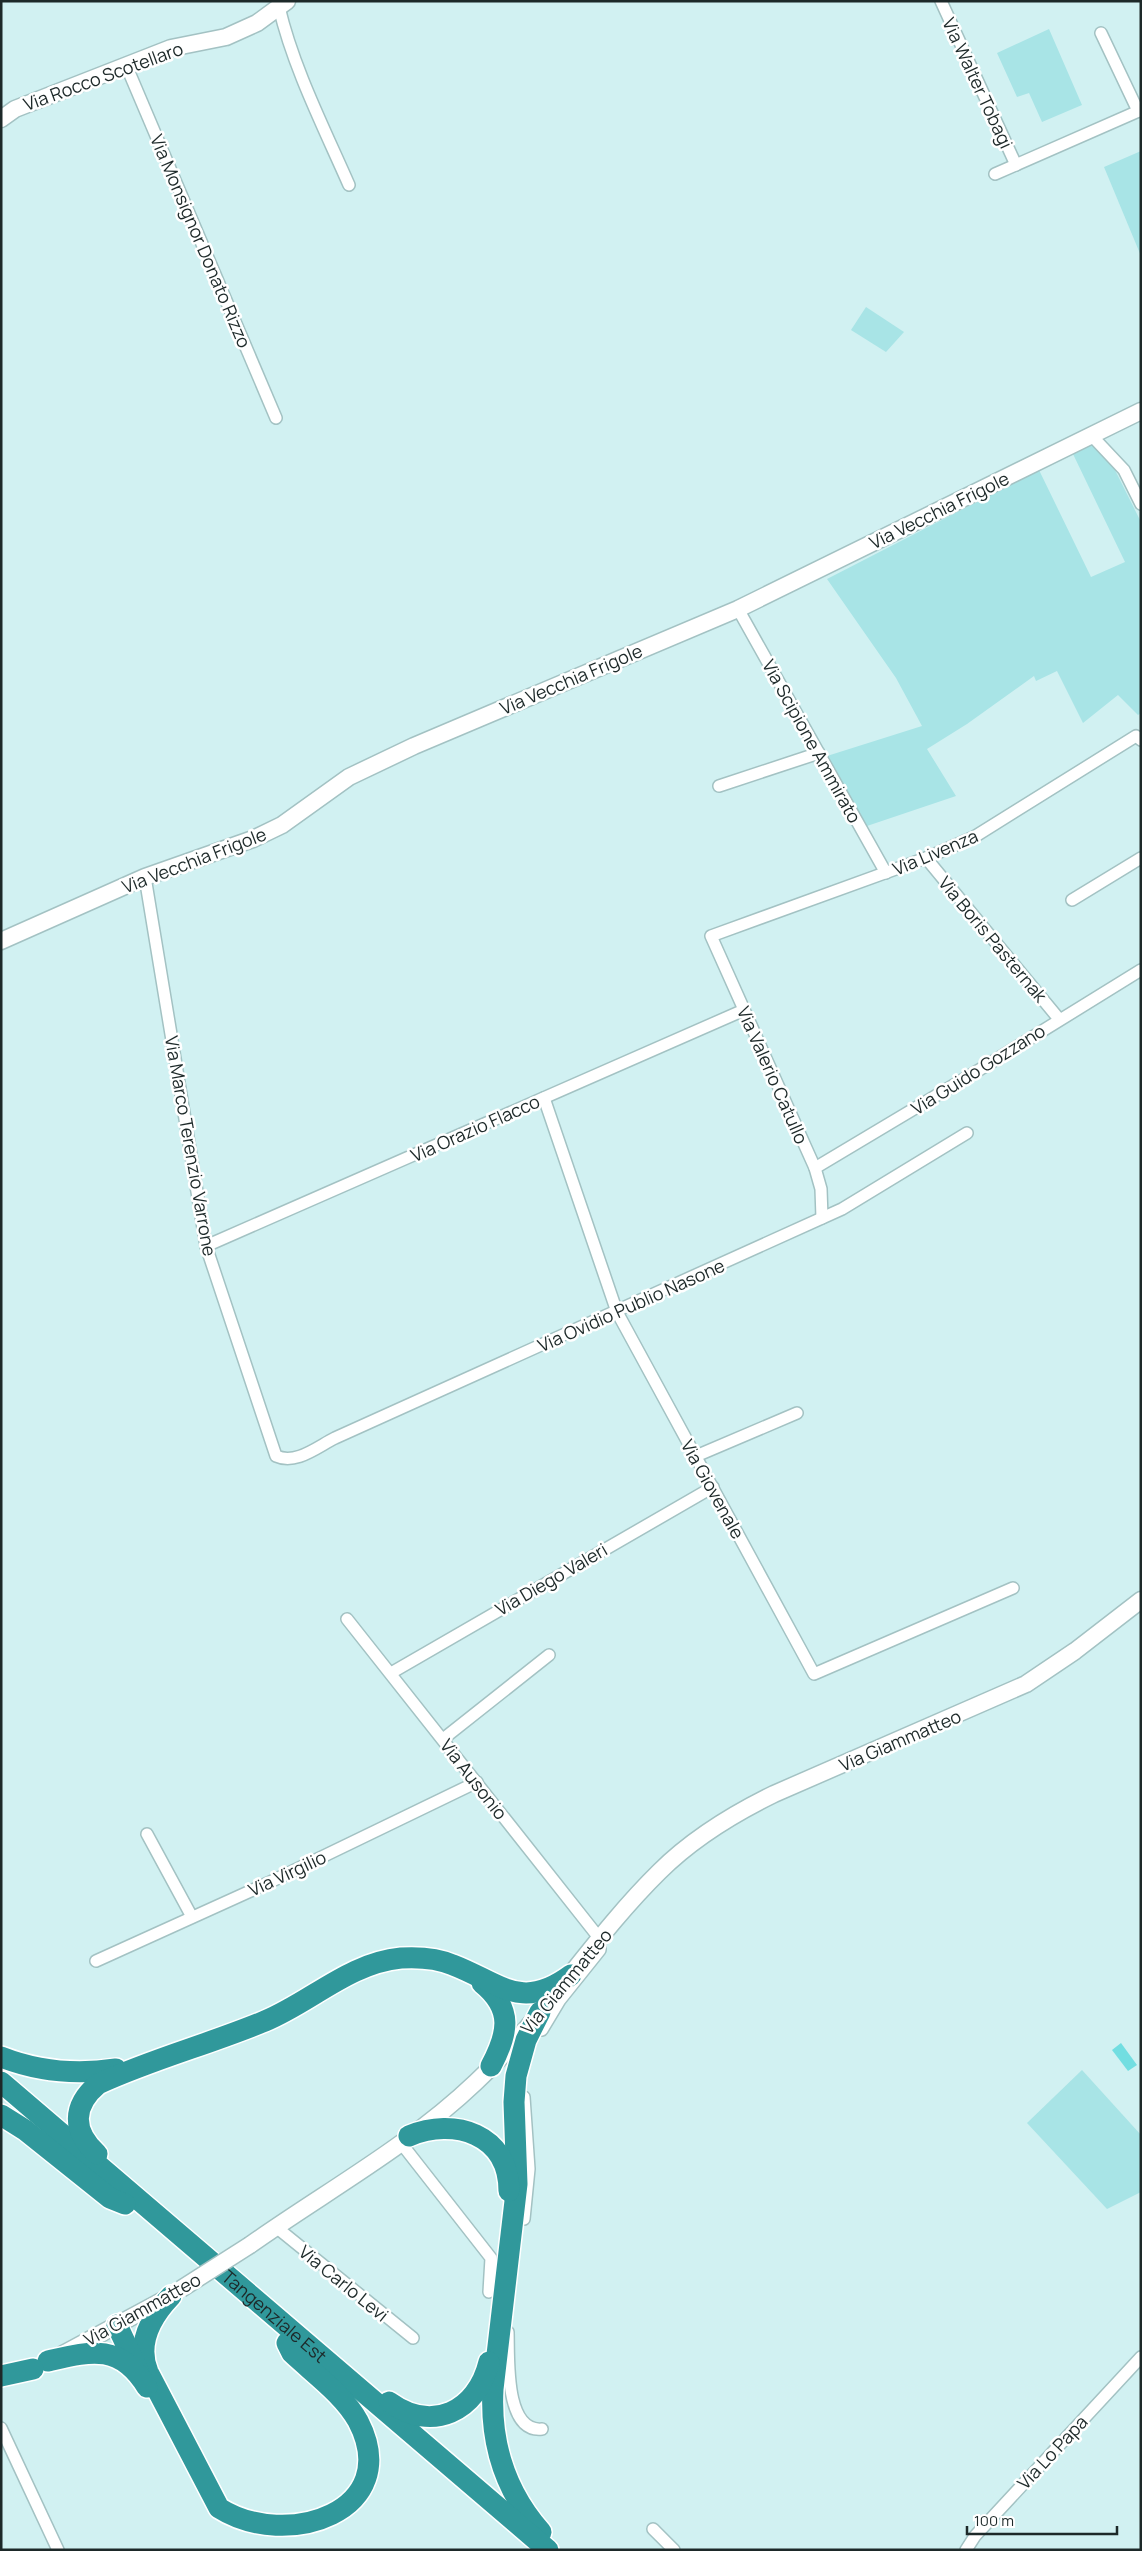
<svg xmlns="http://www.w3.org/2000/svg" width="1142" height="2551" font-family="Manrope,sans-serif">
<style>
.green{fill:#a8e4e6}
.water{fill:#72dee1}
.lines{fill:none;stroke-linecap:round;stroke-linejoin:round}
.street-casing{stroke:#a3c2c3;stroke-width:14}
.secondary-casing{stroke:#a3c2c3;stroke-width:19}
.highway-casing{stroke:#fff;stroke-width:24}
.street{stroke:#fff;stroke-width:11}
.secondary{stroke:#fff;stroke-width:16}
.highway{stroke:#30989b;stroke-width:21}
.secondary-bridge-casing{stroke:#a3c2c3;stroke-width:19;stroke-linecap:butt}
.secondary-bridge{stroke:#fff;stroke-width:16}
.labels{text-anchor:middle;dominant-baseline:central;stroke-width:5;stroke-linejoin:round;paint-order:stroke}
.street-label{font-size:18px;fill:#1d2929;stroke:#fff}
</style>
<rect width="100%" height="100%" fill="#d1f1f2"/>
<g class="green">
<polygon points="1049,29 1082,105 1042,122 1029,93 1017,97 997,53"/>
<polygon points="1141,151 1141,256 1104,167"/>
<polygon points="866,307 904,332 886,352 851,330"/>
<polygon points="1091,444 1112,464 1141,522 1141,713 1138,715 1118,695 1083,723 1057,671 1036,681 1034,676 967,724 927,749 956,796 867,826 827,756 922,726 896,678 827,579 1039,470 1091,577 1125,562 1073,454"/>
<polygon points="1082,2070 1141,2135 1141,2192 1107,2209 1027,2123"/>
</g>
<polygon class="water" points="1121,2043 1137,2065 1128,2071 1112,2050"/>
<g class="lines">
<g class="street-casing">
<g id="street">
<polyline points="941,1 1016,165"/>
<path d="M279 7C293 67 324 128 349 185"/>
<polyline points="1101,33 1138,111"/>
<polyline points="126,65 276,418"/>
<polyline points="995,174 1141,110"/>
<polyline points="1092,436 1124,470 1141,504"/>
<polyline points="738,609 886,873"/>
<polyline points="719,786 819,753"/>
<polyline points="926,858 1059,1019"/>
<path d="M145 877 206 1246 276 1456C296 1465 317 1447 335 1438L842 1209 967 1133"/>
<polyline points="1072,900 1141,858"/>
<polyline points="544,1098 617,1312 814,1674 1013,1588"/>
<polyline points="815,1168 979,1070 1141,970"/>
<polyline points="822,1218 821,1189 815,1168 711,936 926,858 974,837 1136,736 1141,740"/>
<polyline points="206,1246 744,1010"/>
<polyline points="696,1456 797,1413"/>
<polyline points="347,1619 600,1939 600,1950 560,2000 542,2030"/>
<polyline points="391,1673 713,1487"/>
<polyline points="443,1739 549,1655"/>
<polyline points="147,1834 192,1917"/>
<polyline points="96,1961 268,1883 477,1782"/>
<polyline points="401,2143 491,2258 489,2292"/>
<polyline points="524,2219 529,2169 524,2097"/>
<polyline points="276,2227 413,2338"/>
<path d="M508 2332C509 2356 504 2433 542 2429"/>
<polyline points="1,2428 58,2550"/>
<polyline points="653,2529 674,2550"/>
<polyline points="966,2550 975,2536 1141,2357"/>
</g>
</g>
<g class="secondary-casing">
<g id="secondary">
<polyline points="1,119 15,109 171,48 226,37 257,23 287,1"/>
<polyline points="1,941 145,877 253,839 282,825 349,777 414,746 738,609 1141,411"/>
<path d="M250 2245C325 2192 409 2146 476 2082 544 2018 593 1937 659 1872 692 1839 733 1814 774 1794L1026 1684 1075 1651 1141 1600"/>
<polyline points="63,2354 167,2298"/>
</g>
</g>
<g class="highway-casing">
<g id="highway">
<path d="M482 1983C514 2009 508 2034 491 2066"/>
<path d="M540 2012 526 2040 516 2076 514 2102 517 2184 493 2389C490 2444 505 2491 541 2532"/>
<path d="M1 2057C39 2072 76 2075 116 2069"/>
<path id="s1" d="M1 2082 548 2550"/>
<polyline points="1,2115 25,2130 110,2198 125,2204"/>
<path d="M409 2136C454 2117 509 2134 509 2191"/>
<path d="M97 2154C72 2131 72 2106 98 2084 152 2059 210 2044 265 2021 311 2002 349 1963 401 1958 418 1957 437 1958 453 1965 500 1983 521 2012 571 1975"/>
<path d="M171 2296C151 2317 136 2343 148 2372L219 2508C287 2551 405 2511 358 2421 344 2395 313 2373 292 2353L287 2343"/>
<polyline points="117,2325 138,2370"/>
<path d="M48 2361C91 2351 120 2343 147 2387"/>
<polyline points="1,2376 33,2369"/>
<path d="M389 2402C432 2433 477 2412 489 2362"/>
</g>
</g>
<use href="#street" class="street"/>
<use href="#secondary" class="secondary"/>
<use href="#highway" class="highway"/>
<g class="secondary-bridge-casing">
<polyline id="secondary-bridge" points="181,2289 250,2245"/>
</g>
<use href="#secondary-bridge" class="secondary-bridge"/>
</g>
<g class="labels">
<g class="street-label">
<text transform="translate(103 76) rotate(-20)">Via Rocco Scotellaro</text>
<text transform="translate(978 83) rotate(65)">Via Walter Tobagi</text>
<text transform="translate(201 241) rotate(67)">Via Monsignor Donato Rizzo</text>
<text transform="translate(939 510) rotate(-26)">Via Vecchia Frigole</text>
<text transform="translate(571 679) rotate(-23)">Via Vecchia Frigole</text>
<text transform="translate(812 741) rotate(61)">Via Scipione Ammirato</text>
<text transform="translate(935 852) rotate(-23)">Via Livenza</text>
<text transform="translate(194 860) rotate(-21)">Via Vecchia Frigole</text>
<text transform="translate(993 939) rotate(50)">Via Boris Pasternak</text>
<text transform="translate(978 1069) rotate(-32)">Via Guido Gozzano</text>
<text transform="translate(773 1075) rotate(66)">Via Valerio Catullo</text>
<text transform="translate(475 1128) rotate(-24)">Via Orazio Flacco</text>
<text transform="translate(191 1146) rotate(80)">Via Marco Terenzio Varrone</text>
<text transform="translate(631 1305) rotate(-24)">Via Ovidio Publio Nasone</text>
<text transform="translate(713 1489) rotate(61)">Via Giovenale</text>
<text transform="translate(551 1579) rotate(-30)">Via Diego Valeri</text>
<text transform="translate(900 1740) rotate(-23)">Via Giammatteo</text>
<text transform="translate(474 1779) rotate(52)">Via Ausonio</text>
<text transform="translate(287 1873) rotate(-25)">Via Virgilio</text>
<text transform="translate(566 1981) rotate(-50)">Via Giammatteo</text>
<text transform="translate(344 2283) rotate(39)">Via Carlo Levi</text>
<text transform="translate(142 2309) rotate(-29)">Via Giammatteo</text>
<text stroke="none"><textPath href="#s1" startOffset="360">Tangenziale Est</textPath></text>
<text transform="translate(1052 2452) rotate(-47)">Via Lo Papa</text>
</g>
</g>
<rect width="1142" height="2551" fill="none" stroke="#1d2929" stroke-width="5"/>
<path d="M967 2526v8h150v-8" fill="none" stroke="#1d2929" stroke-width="2.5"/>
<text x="974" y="2526" font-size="15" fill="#1d2929" stroke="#ffffff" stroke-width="4" paint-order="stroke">100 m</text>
</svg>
